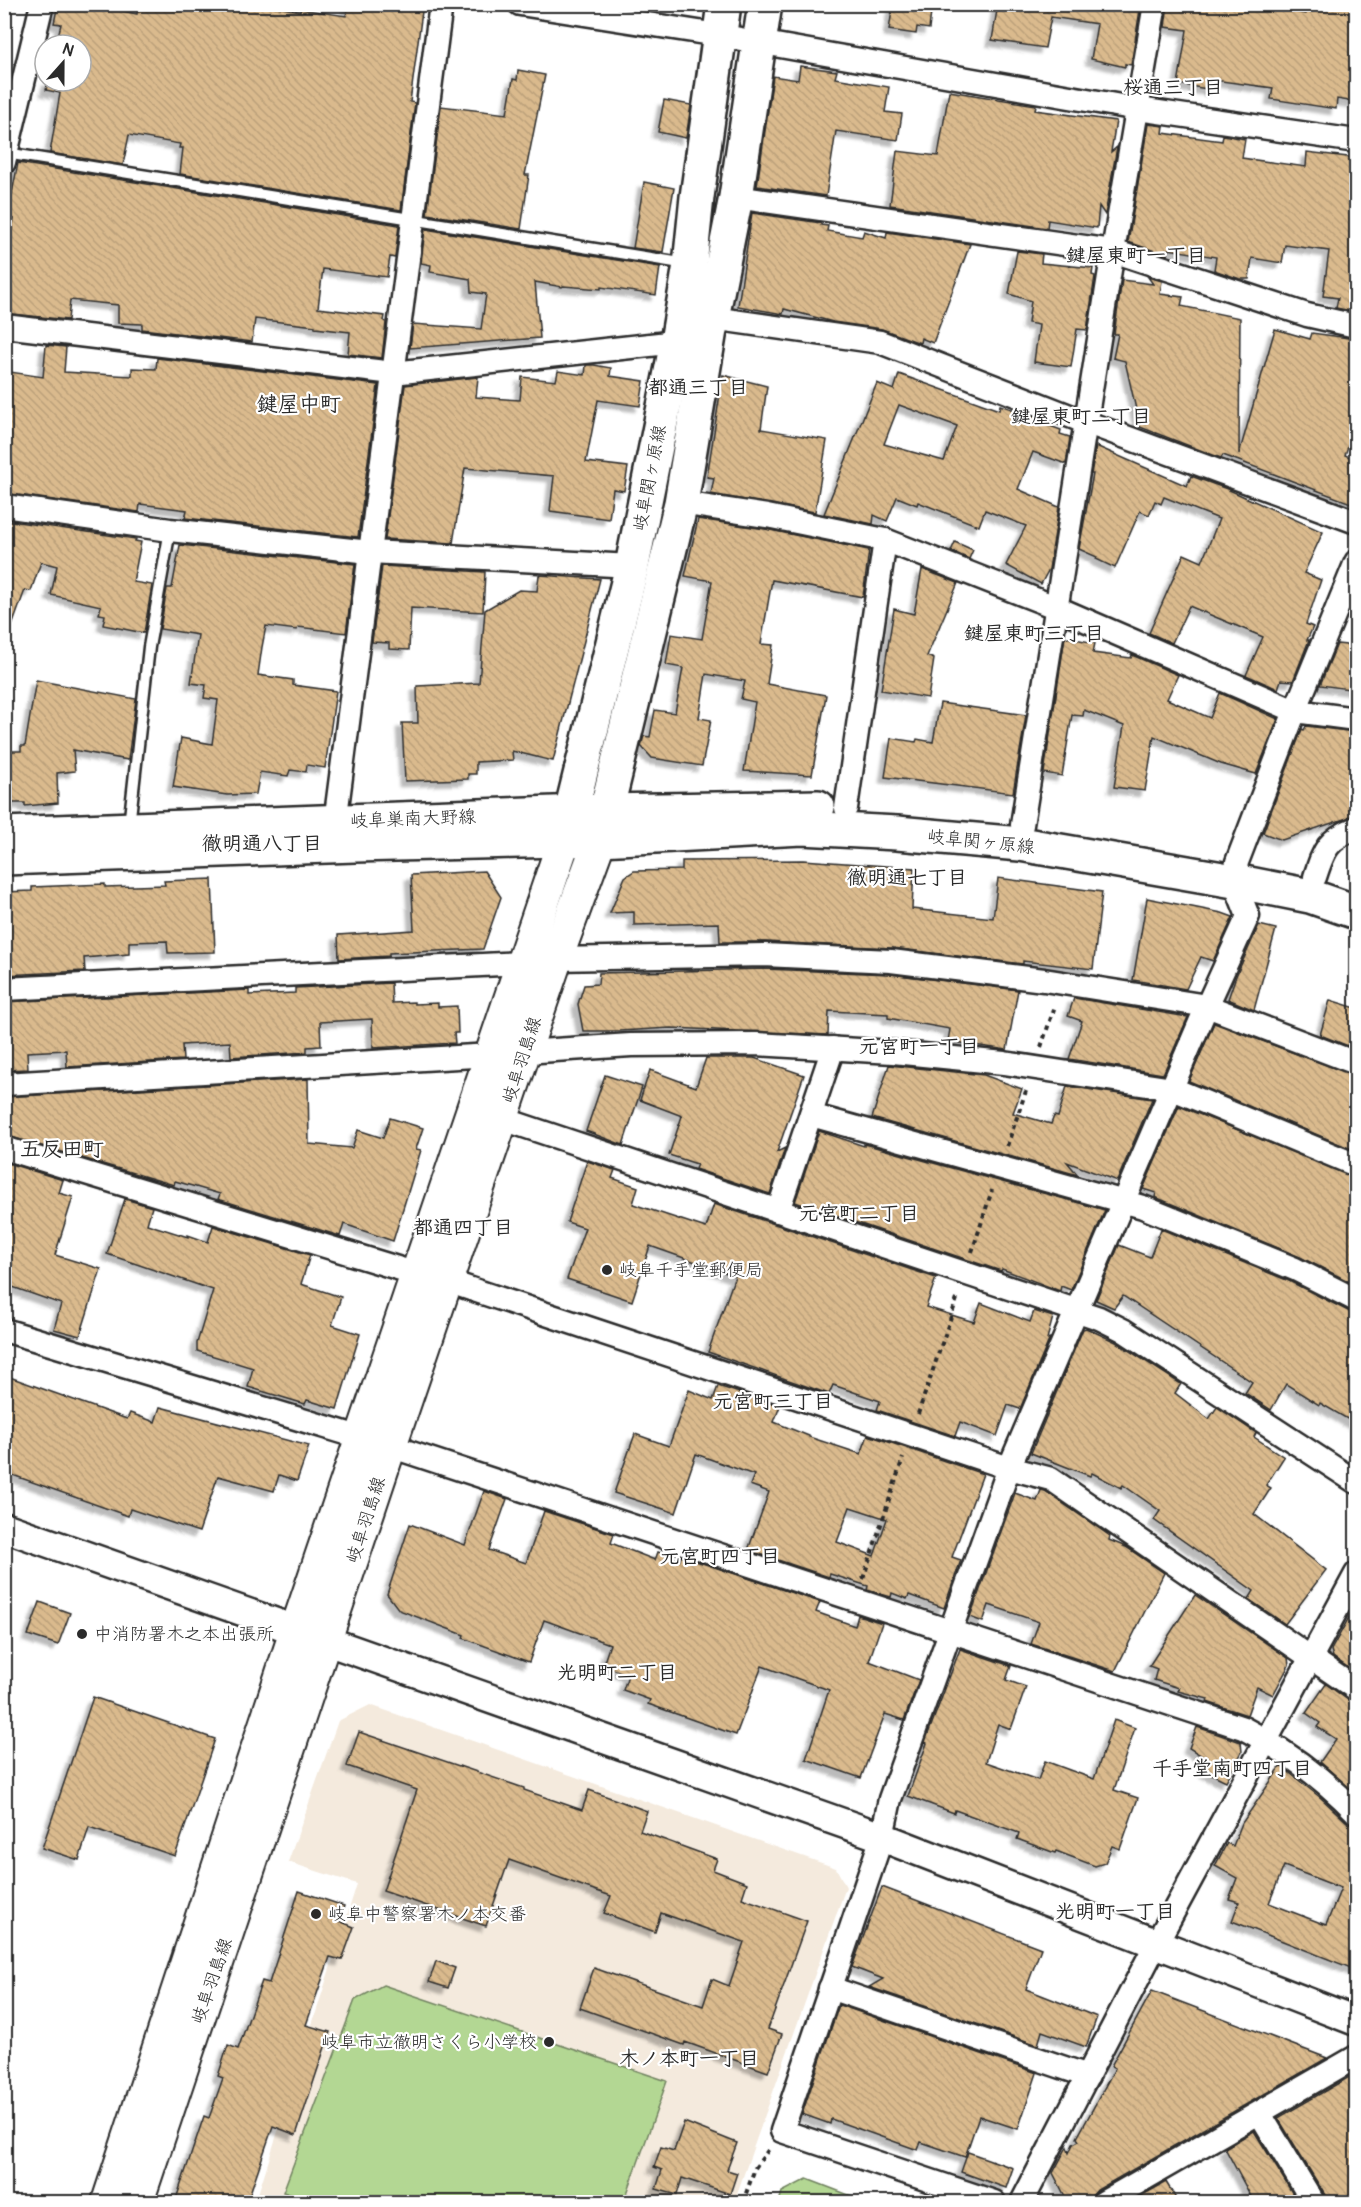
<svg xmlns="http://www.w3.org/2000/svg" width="1361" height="2207" font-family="Pangolin,'Klee One',sans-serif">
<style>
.built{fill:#f4eadd}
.green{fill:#b3d793;stroke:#6f815f;stroke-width:1.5}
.building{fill:url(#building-back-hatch);stroke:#2b2b2b;stroke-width:1.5;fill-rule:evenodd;filter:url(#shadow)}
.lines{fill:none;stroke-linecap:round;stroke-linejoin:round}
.service-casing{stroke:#2b2b2b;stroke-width:15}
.minor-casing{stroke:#2b2b2b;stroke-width:27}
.tertiary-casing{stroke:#2b2b2b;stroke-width:33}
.secondary-casing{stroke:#2b2b2b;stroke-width:36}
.primary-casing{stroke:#2b2b2b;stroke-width:38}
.path{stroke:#2b2b2b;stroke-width:4;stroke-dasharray:4.5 4.5;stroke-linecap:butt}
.service{stroke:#fff;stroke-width:10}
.minor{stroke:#fff;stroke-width:22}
.tertiary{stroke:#fff;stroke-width:28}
.secondary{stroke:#fff;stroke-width:32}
.primary{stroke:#fff;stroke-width:33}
.poi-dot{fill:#2b2b2b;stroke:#fff;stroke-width:2}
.labels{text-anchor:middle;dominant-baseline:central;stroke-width:4.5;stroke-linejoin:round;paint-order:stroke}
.street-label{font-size:18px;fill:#2b2b2b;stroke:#fff}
.poi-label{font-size:18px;fill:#2b2b2b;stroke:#fff;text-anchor:start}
.neighbourhood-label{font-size:20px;font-weight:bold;fill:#2b2b2b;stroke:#fff}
.quarter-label{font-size:21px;font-weight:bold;fill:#2b2b2b;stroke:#fff}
</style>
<defs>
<pattern id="building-back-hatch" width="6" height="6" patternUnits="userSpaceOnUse" patternTransform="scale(1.5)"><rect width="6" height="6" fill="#daba8d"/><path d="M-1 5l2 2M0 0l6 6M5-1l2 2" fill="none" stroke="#bba07a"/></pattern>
<filter id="shadow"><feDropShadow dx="-5.5" dy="5.5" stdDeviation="1.5" flood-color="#0004"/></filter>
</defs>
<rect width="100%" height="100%" fill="#fff"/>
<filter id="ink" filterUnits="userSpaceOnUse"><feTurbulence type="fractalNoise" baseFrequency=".0167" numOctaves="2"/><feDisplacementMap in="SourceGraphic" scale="12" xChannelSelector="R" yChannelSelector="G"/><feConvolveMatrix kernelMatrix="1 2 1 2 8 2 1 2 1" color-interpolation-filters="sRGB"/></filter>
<g filter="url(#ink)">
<polygon class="built" points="370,1705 836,1868 846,1887 734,2202 272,2202 257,2197 357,1884 288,1862 338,1721"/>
<g class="green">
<polygon points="383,1985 667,2081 624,2202 314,2202 283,2192 355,2000"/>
<polygon points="807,2179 867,2202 779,2202 782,2192"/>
</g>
<g class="building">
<polygon points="58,4 92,4 137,14 138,4 258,4 300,11 301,9 346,16 348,4 423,4 410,102 415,103 401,210 180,174 183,148 179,148 180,144 129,135 123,165 50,153 60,93 46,90 48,81 81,81 81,45 56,45 61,24 54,23"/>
<polygon points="893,4 932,4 929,29 917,27 916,34 889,30"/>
<polygon points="998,4 1141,4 1131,65 1125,64 1125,67 1091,59 1097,24 1051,17 1045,48 992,40"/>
<polygon points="1168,4 1246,4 1306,14 1308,4 1356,4 1352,44 1356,45 1356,102 1337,99 1336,109 1271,99 1273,88 1214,80 1213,90 1178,84 1187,30 1165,27"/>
<polygon points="800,66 837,71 835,78 889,87 885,112 902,114 898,140 836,131 826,196 757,186 773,76 798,80"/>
<polygon points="518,70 545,75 525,175 529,175 521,229 427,214 441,106 507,114 513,79 517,80"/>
<polygon points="949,91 1036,105 1035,110 1116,121 1111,152 1117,147 1105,215 1099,206 1097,228 1048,220 1047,228 890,205 897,151 938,156"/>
<polygon points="664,100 691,105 686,138 658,132"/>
<polygon points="1148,124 1164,126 1163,133 1222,141 1223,135 1245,139 1242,158 1306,167 1307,152 1356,158 1356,312 1336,308 1338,298 1323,296 1329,251 1285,245 1282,263 1252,258 1249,279 1240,279 1214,270 1216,257 1168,249 1167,255 1128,242"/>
<polygon points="18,163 399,225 395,258 390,257 387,277 323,269 318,308 385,316 384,321 386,322 382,358 348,354 350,332 315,328 315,326 255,319 252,342 142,329 142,324 118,323 118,305 70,300 68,320 4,313 4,262 14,219 7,218"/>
<polygon points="644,182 674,188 663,252 633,248"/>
<polygon points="752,213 821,223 821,225 828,226 827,231 862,237 864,231 886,238 887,232 970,244 933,343 921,338 920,343 882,329 833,322 784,309 783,314 738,306"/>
<polygon points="425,229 660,267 656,295 601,287 601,289 563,286 562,287 535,282 540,338 410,348 413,324 481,329 486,294 471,292 470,279 430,272 431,265 421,263"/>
<polygon points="1017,251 1042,254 1041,263 1093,268 1092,275 1095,276 1087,330 1077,329 1071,367 1034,362 1039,325 1028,323 1031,301 1009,294"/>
<polygon points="1148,277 1162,281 1160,294 1183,297 1181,306 1240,318 1239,454 1275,329 1310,339 1312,333 1356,339 1356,424 1345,455 1356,459 1356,505 1223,455 1221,458 1140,427 1125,361 1113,358 1118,334 1114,334 1122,280 1153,284"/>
<polygon points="46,345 66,347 64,372 132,376 132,368 156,369 157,358 378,385 358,537 185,518 187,510 140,504 139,512 4,493 4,371 43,377"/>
<polygon points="586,365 594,365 611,368 610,376 644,381 640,406 598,400 586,462 628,467 624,491 613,489 609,519 550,511 554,476 465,468 453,543 385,539 405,385 478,377 476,397 520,400 522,377 556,381 558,371 585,375"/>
<path d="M899 374 999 410 1000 405 1026 414 1042 420V423L1061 430 1060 434 1070 437 1066 464 1033 452 1018 489 1059 507 1049 569 1041 584 1006 565 1026 526 985 510 979 526 918 502 917 505 897 497 887 521 874 515 873 524 824 514 877 383 894 390ZM899 405 957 426 944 461 884 444Z"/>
<polygon points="723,375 767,386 761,429 827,440 815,512 711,494 714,478 707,477"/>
<polygon points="1096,446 1187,486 1191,476 1227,489 1323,532 1304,573 1321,580 1306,624 1313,627 1307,640 1309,640 1293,681 1281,680 1278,689 1246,675 1263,637 1189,606 1172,643 1149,633 1184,554 1202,562 1219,519 1164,497 1161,504 1155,501 1149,515 1140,511 1115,568 1096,559 1097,557 1079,549 1093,474 1091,474"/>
<polygon points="698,519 765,529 869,550 863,597 772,580 761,644 773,645 767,684 826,695 812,775 744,771 755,702 741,699 745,681 706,674 699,718 711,720 702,766 652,758 641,746 644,736 650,737 655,710 675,713 683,668 666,665 671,634 702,639 712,581 685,576"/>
<polygon points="4,520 136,539 135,541 141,542 133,582 152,585 144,633 103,625 105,615 99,614 101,606 51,595 57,566 41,562 31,591 25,590 7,640 4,639"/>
<polygon points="955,542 973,550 969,559 951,551"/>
<polygon points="180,545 355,564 346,633 298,627 297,630 266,626 262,647 258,675 293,680 293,685 336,691 325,768 307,765 306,772 290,770 288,776 260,772 256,794 227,795 173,787 181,738 212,744 218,700 204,698 206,685 191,683 198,635 160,629 167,588 172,588"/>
<polygon points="382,566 485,572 483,612 411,608 409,650 389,649 389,643 372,642"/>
<polygon points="922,569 958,583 927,656 934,659 928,698 881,690 894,609 914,614"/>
<polygon points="539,575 600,579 553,761 512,751 513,760 476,762 476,774 468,774 468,779 405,781 402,723 418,723 417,686 479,683 485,610 519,590 537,591"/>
<polygon points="1065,637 1095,643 1093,653 1131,658 1132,655 1178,675 1167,699 1210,718 1220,693 1278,719 1256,774 1221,764 1154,736 1145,791 1114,787 1124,726 1084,710 1083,716 1072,715 1062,776 1044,773"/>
<polygon points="1337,644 1356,646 1356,690 1320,685"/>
<polygon points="36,680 136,699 128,760 73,750 75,771 57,773 58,803 25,806 25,803 4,803 4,751 21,751 21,746 25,746"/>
<polygon points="940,703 1026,715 1013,793 885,777 891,738 916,742 917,739 933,742"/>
<polygon points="1306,726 1356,732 1356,815 1282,840 1263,833 1302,729 1304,730"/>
<polygon points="803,860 914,868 912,909 993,918 998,878 1102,892 1093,969 1023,961 1023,964 892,948 765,942 720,942 719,923 634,925 634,912 610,913 625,877 634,871 682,870 682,861"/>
<polygon points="484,871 501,897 483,949 389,953 389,956 339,959 338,935 414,930 411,875"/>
<polygon points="212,879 215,952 168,953 167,941 129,942 129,954 84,958 85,971 4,975 4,892 32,891 32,887 105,884 105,887 165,885 164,881"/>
<polygon points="1147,898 1222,913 1233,917 1213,961 1201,957 1186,989 1133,980"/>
<polygon points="1259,925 1276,929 1254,1010 1228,999 1236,976"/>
<polygon points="764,969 890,974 1018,990 1007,1050 948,1041 950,1029 888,1018 888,1014 829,1011 828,1035 671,1028 619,1031 583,1031 578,1004 584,985 598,984 599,973"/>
<polygon points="391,983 392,1003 414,1002 414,1004 438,1003 438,1007 457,1006 458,1033 454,1033 455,1043 373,1048 372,1019 320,1022 321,1046 307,1047 307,1052 231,1057 230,1042 182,1045 183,1060 67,1067 66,1050 27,1052 28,1069 4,1070 4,1002 249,990 249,995 295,993 295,988"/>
<polygon points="1074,998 1188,1017 1163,1074 1069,1059 1082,1021 1068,1016"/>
<polygon points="1330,1000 1356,1008 1356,1049 1320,1035"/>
<polygon points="1214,1023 1356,1076 1356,1151 1189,1081"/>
<polygon points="706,1058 754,1058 804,1075 777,1152 785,1148 770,1194 695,1169 697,1164 669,1155 682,1116 640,1100 650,1070 696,1087"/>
<polygon points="889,1065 984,1075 1022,1089 1013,1113 1051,1124 1054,1116 1058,1117 1067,1086 1152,1099 1117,1181 1067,1162 1078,1175 872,1118"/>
<polygon points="605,1075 642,1087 623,1145 586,1131"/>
<polygon points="308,1079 309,1144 352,1148 358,1130 383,1138 390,1118 423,1128 416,1149 421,1150 393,1241 344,1224 340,1236 221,1200 218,1199 220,1194 175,1181 174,1185 4,1135 4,1097"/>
<polygon points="1179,1106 1356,1178 1356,1285 1300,1257 1155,1197 1156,1193 1143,1189"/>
<polygon points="819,1131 864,1146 864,1144 1105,1210 1071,1290 1061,1286 1060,1291 1002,1269 1001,1271 795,1202"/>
<polygon points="587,1161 615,1170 612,1178 638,1187 633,1204 706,1228 714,1204 936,1278 926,1307 974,1322 981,1303 1030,1322 1034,1311 1053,1317 1047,1339 1050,1338 1020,1409 1008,1405 997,1436 960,1422 955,1436 877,1410 880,1401 833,1385 829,1394 708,1352 735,1276 650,1246 632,1301 567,1279 585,1228 567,1222"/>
<polygon points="4,1162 63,1180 59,1193 73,1197 55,1255 101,1269 80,1336 54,1329 61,1304 4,1284"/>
<polygon points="125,1199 152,1207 147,1224 188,1237 188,1235 208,1242 213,1226 310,1255 301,1284 341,1297 332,1325 360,1334 337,1409 307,1400 305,1404 248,1387 253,1368 197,1351 197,1343 213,1290 107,1254"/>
<polygon points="1161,1229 1289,1281 1350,1312 1356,1313 1356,1424 1320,1403 1319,1405 1286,1384 1271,1410 1245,1393 1252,1382 1123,1296 1114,1308 1096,1300 1119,1245 1150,1257"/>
<polygon points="1086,1328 1116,1342 1181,1384 1175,1393 1209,1419 1217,1407 1256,1433 1254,1437 1284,1457 1266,1485 1271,1488 1254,1514 1326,1570 1285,1624 1247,1598 1249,1599 1254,1591 1154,1520 1160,1511 1123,1485 1121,1488 1092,1473 1090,1476 1031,1453 1083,1329"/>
<polygon points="4,1375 127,1419 130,1413 155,1422 160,1407 309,1446 297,1481 279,1475 274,1491 218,1476 199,1532 130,1509 128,1516 4,1472"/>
<path d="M718 1386 780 1406 774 1422 809 1436V1437L861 1454 868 1435 983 1474 952 1557 961 1560 944 1608 909 1595 907 1599 892 1593 891 1597 867 1590 868 1586 830 1574 829 1577 748 1550 769 1492 750 1485 754 1475 696 1454 676 1513 614 1493 635 1434 669 1446 689 1390 713 1400ZM850 1507 887 1519 874 1556 837 1542Z"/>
<polygon points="1041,1490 1045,1491 1110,1536 1109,1540 1126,1547 1164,1573 1115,1671 1031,1644 1039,1622 989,1605 983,1622 970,1617 1015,1493 1037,1501"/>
<polygon points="484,1491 507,1499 489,1550 526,1563 544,1511 614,1534 611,1543 655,1560 658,1552 680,1560 681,1556 820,1602 816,1612 855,1626 858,1615 882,1623 869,1661 919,1680 904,1720 885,1714 861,1778 806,1759 829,1690 762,1666 736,1735 648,1704 650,1700 623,1690 628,1675 603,1665 610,1644 544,1620 529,1662 463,1638 464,1635 399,1610 387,1594 410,1524 465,1545"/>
<polygon points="1195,1595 1288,1658 1289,1665 1273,1695 1257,1687 1247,1715 1207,1702 1208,1699 1178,1691 1179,1688 1154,1680 1157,1669 1149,1666"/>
<polygon points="40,1602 70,1613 58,1645 28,1635"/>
<polygon points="1356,1605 1356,1673 1333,1657 1331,1650"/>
<polygon points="960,1649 1011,1666 1006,1680 1026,1687 1011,1729 998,1724 986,1762 1038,1780 1045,1761 1094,1779 1114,1720 1135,1728 1114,1790 1138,1798 1120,1849 1112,1846 1105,1863 1095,1866 1056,1851 1055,1853 1017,1839 1019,1833 955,1810 954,1813 908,1796 927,1743 925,1742"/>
<polygon points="1326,1684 1348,1700 1356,1702 1356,1794 1320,1762 1336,1739 1317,1727 1320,1723 1306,1713"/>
<polygon points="93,1697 215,1739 175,1856 89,1827 79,1860 42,1848"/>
<polygon points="1197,1727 1241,1742 1242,1752 1226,1781 1201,1769 1207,1759 1189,1748"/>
<polygon points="359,1732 524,1788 524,1790 582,1810 589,1790 647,1811 640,1831 717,1859 713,1870 747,1883 742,1898 807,1921 768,2029 782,2034 768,2072 685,2042 684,2045 580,2008 594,1968 703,2006 712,1979 729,1986 744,1942 661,1913 655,1932 604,1913 611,1896 509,1860 486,1926 383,1891 417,1790 347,1766"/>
<path d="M1281 1766 1321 1798 1347 1822 1356 1825V1970L1232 1921 1239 1902 1229 1899 1237 1878 1215 1866 1227 1843 1233 1846 1242 1823ZM1284 1866 1341 1888 1326 1925 1269 1903Z"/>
<polygon points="882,1887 1041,1948 1026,1989 1097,2017 1086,2047 1042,2031 1038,2045 869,1987 883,1979 852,1967"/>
<polygon points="299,1891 344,1906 339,1921 354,1927 342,1960 330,1957 306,2025 330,2032 296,2135 273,2126 247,2202 175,2202 204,2116 209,2118 223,2078 218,2076 228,2045 238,2049 262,1981 269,1983"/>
<polygon points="436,1961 455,1968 448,1988 429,1982"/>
<polygon points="1152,1991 1327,2058 1097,2190 1092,2196 1091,2202 1068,2202 1053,2173 1067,2147 1069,2153 1073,2144 1079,2141 1077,2138 1115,2068 1111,2066"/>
<polygon points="839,2005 1037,2073 1018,2129 979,2116 965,2157 921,2142 918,2150 831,2119 830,2124 802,2114"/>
<polygon points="1351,2076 1356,2084 1356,2202 1326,2202 1325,2195 1278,2118"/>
<polygon points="684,2122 737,2143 727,2170 737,2173 730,2194 682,2178 677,2195 656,2189 662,2170 654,2167 661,2147 674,2151"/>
<polygon points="1254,2131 1298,2202 1254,2202 1225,2148"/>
<polygon points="968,2152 1013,2168 1006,2188 961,2172"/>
<polygon points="1166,2182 1178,2202 1130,2202"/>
</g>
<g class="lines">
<g class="service-casing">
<g id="service">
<polyline points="6,153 687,264"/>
<polyline points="129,826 149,647 170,530"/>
</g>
</g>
<g class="minor-casing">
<g id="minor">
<polyline points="520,4 718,35 1138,109 1356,141"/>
<polyline points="4,162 42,4"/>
<polyline points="736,197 1113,251 1307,315 1356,326"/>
<polyline points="712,318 880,342 1085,422 1356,522"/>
<polyline points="4,326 393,373 677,342"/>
<polyline points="681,503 767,516 885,540 1055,607 1295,711 1356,719"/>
<polyline points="4,506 170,530 370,552 632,566"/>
<polyline points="846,808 885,540"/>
<polyline points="335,823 441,4"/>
<polyline points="1022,825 1113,251 1155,4"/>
<path d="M1315 877C1324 849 1328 839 1356 828"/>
<polyline points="556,959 764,955 891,961 1044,980 1207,1006 1356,1063"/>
<polyline points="4,989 522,963"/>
<polyline points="524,1052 631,1045 756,1044 893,1052 1004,1063 1173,1089 1356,1165"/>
<polyline points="4,1084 491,1055"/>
<polyline points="811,1115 1143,1207 1295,1269 1356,1300"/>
<polyline points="503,1119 1099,1318 1123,1330 1356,1482"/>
<polyline points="4,1148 417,1274"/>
<polyline points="778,1211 833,1048"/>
<polyline points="447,1281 1009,1468 1051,1479 1356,1689"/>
<polyline points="4,1330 362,1438"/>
<path d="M390 1446 1243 1728C1285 1750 1323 1778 1356 1812"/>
<polyline points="830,1988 1088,2076"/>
<polyline points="1260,2114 1313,2202"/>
<polyline points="994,2202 782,2131 882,1837 890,1799 1009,1468 1207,1006 1248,916 1234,881 1237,862 1295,711 1356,562"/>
<polyline points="1022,2202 1156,1944 1356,1574"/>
<polyline points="1104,2202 1356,2057"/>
</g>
</g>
<g class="tertiary-casing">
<polyline id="tertiary" points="4,1527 882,1837 1356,2021"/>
</g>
<g class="secondary-casing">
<g id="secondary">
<polyline points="108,2202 296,1631 564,840"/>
<polyline points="137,2202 390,1446 556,959 600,839"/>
</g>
</g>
<g class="primary-casing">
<g id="primary">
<polyline points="566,832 632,566 677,342 690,265 697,197 724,4"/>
<polyline points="601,832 681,503 712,318 736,197 765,4"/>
<polyline points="4,834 606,811 818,807"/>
<polyline points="4,858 355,845 600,839 802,828 897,833 1020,844 1234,881 1310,896 1356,912"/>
</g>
</g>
<g class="path">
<polyline points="1041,1047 1055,1006"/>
<polyline points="1007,1146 1026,1091"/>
<polyline points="972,1252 992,1190"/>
<polyline points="918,1414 958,1296"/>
<polyline points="863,1579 903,1458"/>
<polyline points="743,2202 755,2168 769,2149"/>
</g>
<use href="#service" class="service"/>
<use href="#minor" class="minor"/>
<use href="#tertiary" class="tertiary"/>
<use href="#secondary" class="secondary"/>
<use href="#primary" class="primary"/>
</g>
</g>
<g class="poi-dot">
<circle cx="607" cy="1270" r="6"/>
<circle cx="82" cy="1634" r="6"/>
<circle cx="316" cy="1914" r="6"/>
<circle cx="549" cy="2042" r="6"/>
</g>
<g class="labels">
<g class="street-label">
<text transform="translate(650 478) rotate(-79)">岐阜関ヶ原線</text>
<text transform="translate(413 819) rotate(-2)">岐阜巣南大野線</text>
<text transform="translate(981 842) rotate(6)">岐阜関ヶ原線</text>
<text transform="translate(522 1060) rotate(-72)">岐阜羽島線</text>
<text transform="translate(366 1520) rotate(-72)">岐阜羽島線</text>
<text transform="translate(212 1981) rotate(-71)">岐阜羽島線</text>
</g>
<g class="poi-label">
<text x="619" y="1270">岐阜千手堂郵便局</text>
<text x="94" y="1634">中消防署木之本出張所</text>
<text x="328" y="1914">岐阜中警察署木ノ本交番</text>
<text x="537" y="2042" text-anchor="end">岐阜市立徹明さくら小学校</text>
</g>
<g class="neighbourhood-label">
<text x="1173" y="87">桜通三丁目</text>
<text x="1136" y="255">鍵屋東町一丁目</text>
<text x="698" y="387">都通三丁目</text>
<text x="1081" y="416">鍵屋東町二丁目</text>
<text x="1034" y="633">鍵屋東町三丁目</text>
<text x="262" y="843">徹明通八丁目</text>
<text x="907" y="877">徹明通七丁目</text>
<text x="919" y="1046">元宮町一丁目</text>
<text x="859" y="1213">元宮町二丁目</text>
<text x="463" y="1227">都通四丁目</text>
<text x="773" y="1401">元宮町三丁目</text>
<text x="720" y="1556">元宮町四丁目</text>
<text x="617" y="1672">光明町二丁目</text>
<text x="1232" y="1768">千手堂南町四丁目</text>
<text x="1115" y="1911">光明町一丁目</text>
<text x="689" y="2058">木ノ本町一丁目</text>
</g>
<g class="quarter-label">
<text x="299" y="404">鍵屋中町</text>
<text x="62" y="1149">五反田町</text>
</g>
</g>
<rect width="1361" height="2207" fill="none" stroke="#fff" stroke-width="24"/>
<rect x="12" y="12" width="1337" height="2183" fill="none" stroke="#2b2b2b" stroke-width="2" filter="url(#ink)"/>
<g transform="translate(63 63) rotate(21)"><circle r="28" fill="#ffffff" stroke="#aaaaaa" stroke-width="1.5"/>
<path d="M0-4.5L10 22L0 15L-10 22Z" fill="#2b2b2b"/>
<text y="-9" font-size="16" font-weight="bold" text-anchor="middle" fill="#2b2b2b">N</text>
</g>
</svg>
